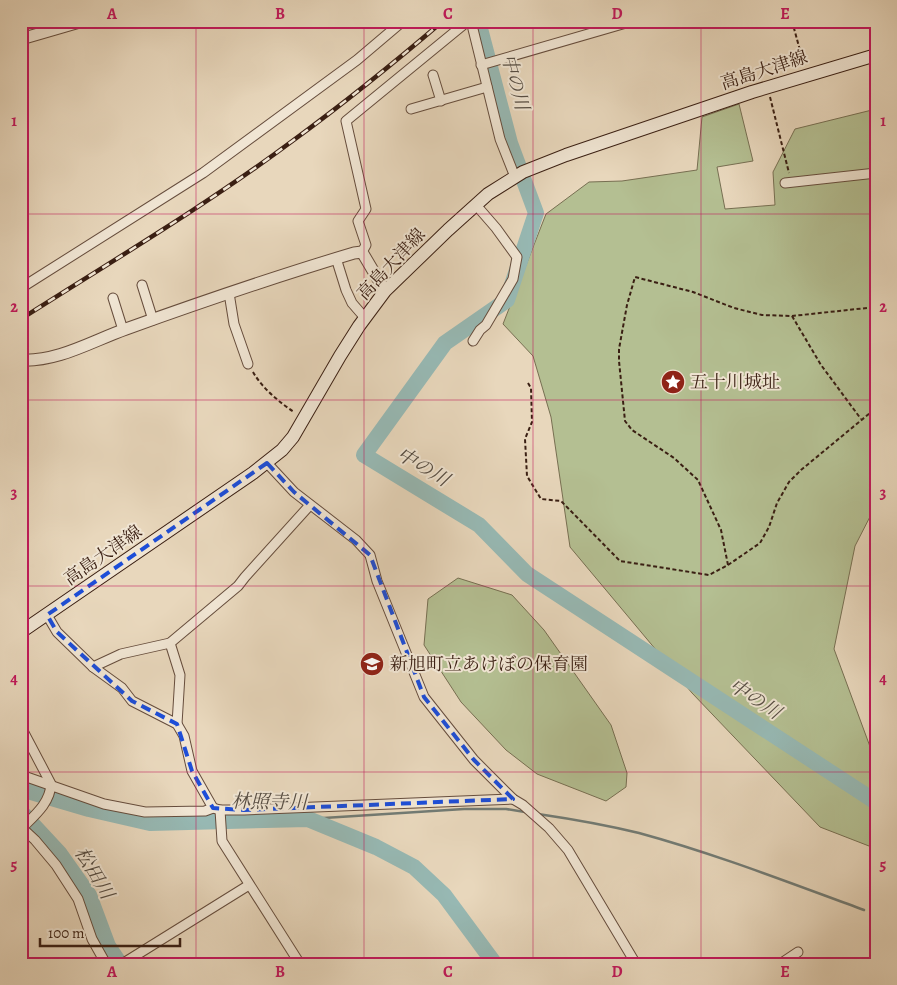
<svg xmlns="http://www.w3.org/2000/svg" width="897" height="985" font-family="Alegreya,'Noto Serif JP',serif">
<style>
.green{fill:#b4bf92;stroke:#776f52}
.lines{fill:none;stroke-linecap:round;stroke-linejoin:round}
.stream{stroke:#727b74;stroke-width:2.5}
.river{stroke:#97b9b4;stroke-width:16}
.minor-casing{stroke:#664d3d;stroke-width:11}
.tertiary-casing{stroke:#664d3d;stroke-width:13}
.secondary-casing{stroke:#3a1f13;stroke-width:14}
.path{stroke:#3a1f13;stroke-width:2;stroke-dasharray:4 2.5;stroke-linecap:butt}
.minor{stroke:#f0e5d3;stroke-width:9}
.tertiary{stroke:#f0e5d3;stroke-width:11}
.secondary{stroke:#f0e5d3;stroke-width:12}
.rail-casing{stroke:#3a1f13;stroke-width:4.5}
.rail{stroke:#f0e5d3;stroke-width:2.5;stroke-dasharray:8;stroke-linecap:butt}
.marked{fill:none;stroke:#1d4ed8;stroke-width:4;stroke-dasharray:10 6;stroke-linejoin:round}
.grid{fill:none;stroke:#c2185b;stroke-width:1;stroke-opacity:0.55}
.labels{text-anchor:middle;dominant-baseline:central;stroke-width:4;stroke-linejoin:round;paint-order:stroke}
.street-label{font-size:18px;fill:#3a1f13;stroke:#f0e5d3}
.poi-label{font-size:18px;fill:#3a1f13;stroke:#f0e5d3;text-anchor:start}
.water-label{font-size:19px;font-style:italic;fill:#564d43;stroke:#f0e5d3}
.neatline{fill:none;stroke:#c2185b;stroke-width:2}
.grid-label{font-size:16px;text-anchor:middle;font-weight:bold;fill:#c2185b}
</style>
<rect width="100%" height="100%" fill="#e8d7bc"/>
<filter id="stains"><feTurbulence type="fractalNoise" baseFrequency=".004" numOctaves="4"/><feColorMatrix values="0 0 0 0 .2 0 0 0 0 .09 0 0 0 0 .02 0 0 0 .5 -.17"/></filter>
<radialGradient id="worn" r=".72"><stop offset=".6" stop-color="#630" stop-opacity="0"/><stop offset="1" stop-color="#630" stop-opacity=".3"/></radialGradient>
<g class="green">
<polygon points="739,104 753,161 717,167 725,209 775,205 773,172 795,129 876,109 876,505 855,546 834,649 872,752 876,753 876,844 869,846 820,827 692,693 570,547 551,417 533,356 503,324 546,214 589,182 622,181 697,170 702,117"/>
<polygon points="458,578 512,595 544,630 611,725 627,773 626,787 606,801 537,774 506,750 461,702 424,645 428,599"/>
</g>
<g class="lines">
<g class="stream">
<path d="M538 814C572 819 606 825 639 833 716 854 790 883 864 910"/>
<polyline points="308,819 464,809 506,809 525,812"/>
</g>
<g class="river">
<polyline points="478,21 510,143 536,213 507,300 445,343 364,455 479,525 527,574 876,802"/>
<polyline points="21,789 89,809 150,823 308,819 376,847 414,867 444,895 495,964"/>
<polyline points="21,812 60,854 89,895 108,946 120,964"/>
</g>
<g class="minor-casing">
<g id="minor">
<polyline points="471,21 500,139 515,177"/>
<polyline points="481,65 633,21"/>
<polyline points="433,75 441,101"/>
<polyline points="411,109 487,87"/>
<polyline points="785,183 876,173"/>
<polyline points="362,252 366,245 358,221 366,209 346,121 468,21"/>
<polyline points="336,258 346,290 352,303 365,318"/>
<polyline points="142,285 153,320"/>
<polyline points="21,288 203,173 357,60 403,21"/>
<polyline points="229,293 234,324 248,364"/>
<polyline points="113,298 123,330"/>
<polyline points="473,341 480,330 486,325 513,279 517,257 496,228 476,205"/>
<polyline points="267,463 294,492 356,540 370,555 377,581 424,697 474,760 513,799 523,805 549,828 568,850 636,964"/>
<polyline points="47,615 57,632 93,667 122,688 132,701 177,724 184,736 192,771 213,808"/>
<polyline points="170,643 180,675 177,724"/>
<polyline points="93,667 121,654 170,643 238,586 245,577 310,505"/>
<path d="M21 727 51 784C50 803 35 815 22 828"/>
<polyline points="21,775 104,804 145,812 205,811 213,808 220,810 244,810 513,799"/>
<polyline points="220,810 222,841 300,964"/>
<polyline points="21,827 35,840 56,865 78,899 92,939 106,964"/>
<polyline points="122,964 249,885"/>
<polyline points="780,964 798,952"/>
</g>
</g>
<g class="tertiary-casing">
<g id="tertiary">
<polyline points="21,39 83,21"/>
<path d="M21 360C58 362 92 341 126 329 201 302 277 276 354 253L362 252 385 291"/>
</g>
</g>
<g class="secondary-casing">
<polyline id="secondary" points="21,632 253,473 282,450 293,437 340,356 359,326 385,291 448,230 488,194 523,172 566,155 752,92 876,55"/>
</g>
<g class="path">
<polyline points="792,21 804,65"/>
<polyline points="770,97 789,173"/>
<polyline points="792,316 821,365 861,419"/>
<path d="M253 372C262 388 279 402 294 412"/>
<polyline points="528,383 531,388 532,422 525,439 527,476 541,499 561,501 620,561 709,575 728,565 760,543 769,527 777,503 789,482 801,470 876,408"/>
<polyline points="728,565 721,530 698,480 674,458 632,430 625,421 619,361 619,349 627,305 635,277 693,292 734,308 762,315 792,316 876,307"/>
</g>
<use href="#minor" class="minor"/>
<use href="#tertiary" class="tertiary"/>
<use href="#secondary" class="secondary"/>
<g class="rail-casing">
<path id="rail" d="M21 319C112 261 205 206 291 142 343 104 394 63 443 21"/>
</g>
<use href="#rail" class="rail"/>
</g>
<path class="marked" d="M267 463 294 492 370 555 424 697 474 760 513 799 244 810 213 808 192 771 177 724 132 701 57 632 47 615Z"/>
<path class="grid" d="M196 21V964M364 21V964M533 21V964M701 21V964M21 214H876M21 400H876M21 586H876M21 772H876"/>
<defs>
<g id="sight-disc" transform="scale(1.25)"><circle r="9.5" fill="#8f2418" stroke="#f0e5d3"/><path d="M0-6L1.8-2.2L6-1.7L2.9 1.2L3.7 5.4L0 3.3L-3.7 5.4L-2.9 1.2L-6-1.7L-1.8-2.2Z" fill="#fff"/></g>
<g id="school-disc" transform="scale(1.25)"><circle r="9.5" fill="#8f2418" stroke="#f0e5d3"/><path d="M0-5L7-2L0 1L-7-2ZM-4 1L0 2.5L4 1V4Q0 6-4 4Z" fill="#fff"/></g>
</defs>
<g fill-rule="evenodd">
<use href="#sight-disc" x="673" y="382"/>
<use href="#school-disc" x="372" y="664"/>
</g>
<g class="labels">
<g class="street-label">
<text transform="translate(764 70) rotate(-18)">高島大津線</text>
<text transform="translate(391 264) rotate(-47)">高島大津線</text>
<text transform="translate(103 555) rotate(-35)">高島大津線</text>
</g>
<g class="poi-label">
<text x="690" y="382">五十川城址</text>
<text x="390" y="664">新旭町立あけぼの保育園</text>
</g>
<g class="water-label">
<text transform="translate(515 82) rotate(75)">中の川</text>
<text transform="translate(423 467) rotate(31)">中の川</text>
<text transform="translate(755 699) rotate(33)">中の川</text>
<text transform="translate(269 802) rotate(1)">林照寺川</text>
<text transform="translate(94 873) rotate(59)">松田川</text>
</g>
</g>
<rect width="897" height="985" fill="none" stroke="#e8d7bc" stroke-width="55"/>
<path d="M40 938v8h140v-8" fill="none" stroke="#3a1f13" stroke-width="2.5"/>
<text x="48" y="938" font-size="15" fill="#3a1f13" stroke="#f0e5d3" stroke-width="4" paint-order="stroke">100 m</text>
<rect x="28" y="28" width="842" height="930" class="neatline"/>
<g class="grid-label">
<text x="112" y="19">A</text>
<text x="280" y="19">B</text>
<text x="448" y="19">C</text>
<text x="617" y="19">D</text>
<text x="785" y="19">E</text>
<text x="14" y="126">1</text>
<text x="883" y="126">1</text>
<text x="14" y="312">2</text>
<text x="883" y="312">2</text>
<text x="14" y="498">3</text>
<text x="883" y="498">3</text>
<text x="14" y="684">4</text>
<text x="883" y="684">4</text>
<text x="14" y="870">5</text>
<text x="883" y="870">5</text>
<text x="112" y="977">A</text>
<text x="280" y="977">B</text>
<text x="448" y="977">C</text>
<text x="617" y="977">D</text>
<text x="785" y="977">E</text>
</g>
<rect width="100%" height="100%" filter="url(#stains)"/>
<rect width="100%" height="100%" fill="url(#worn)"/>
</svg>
